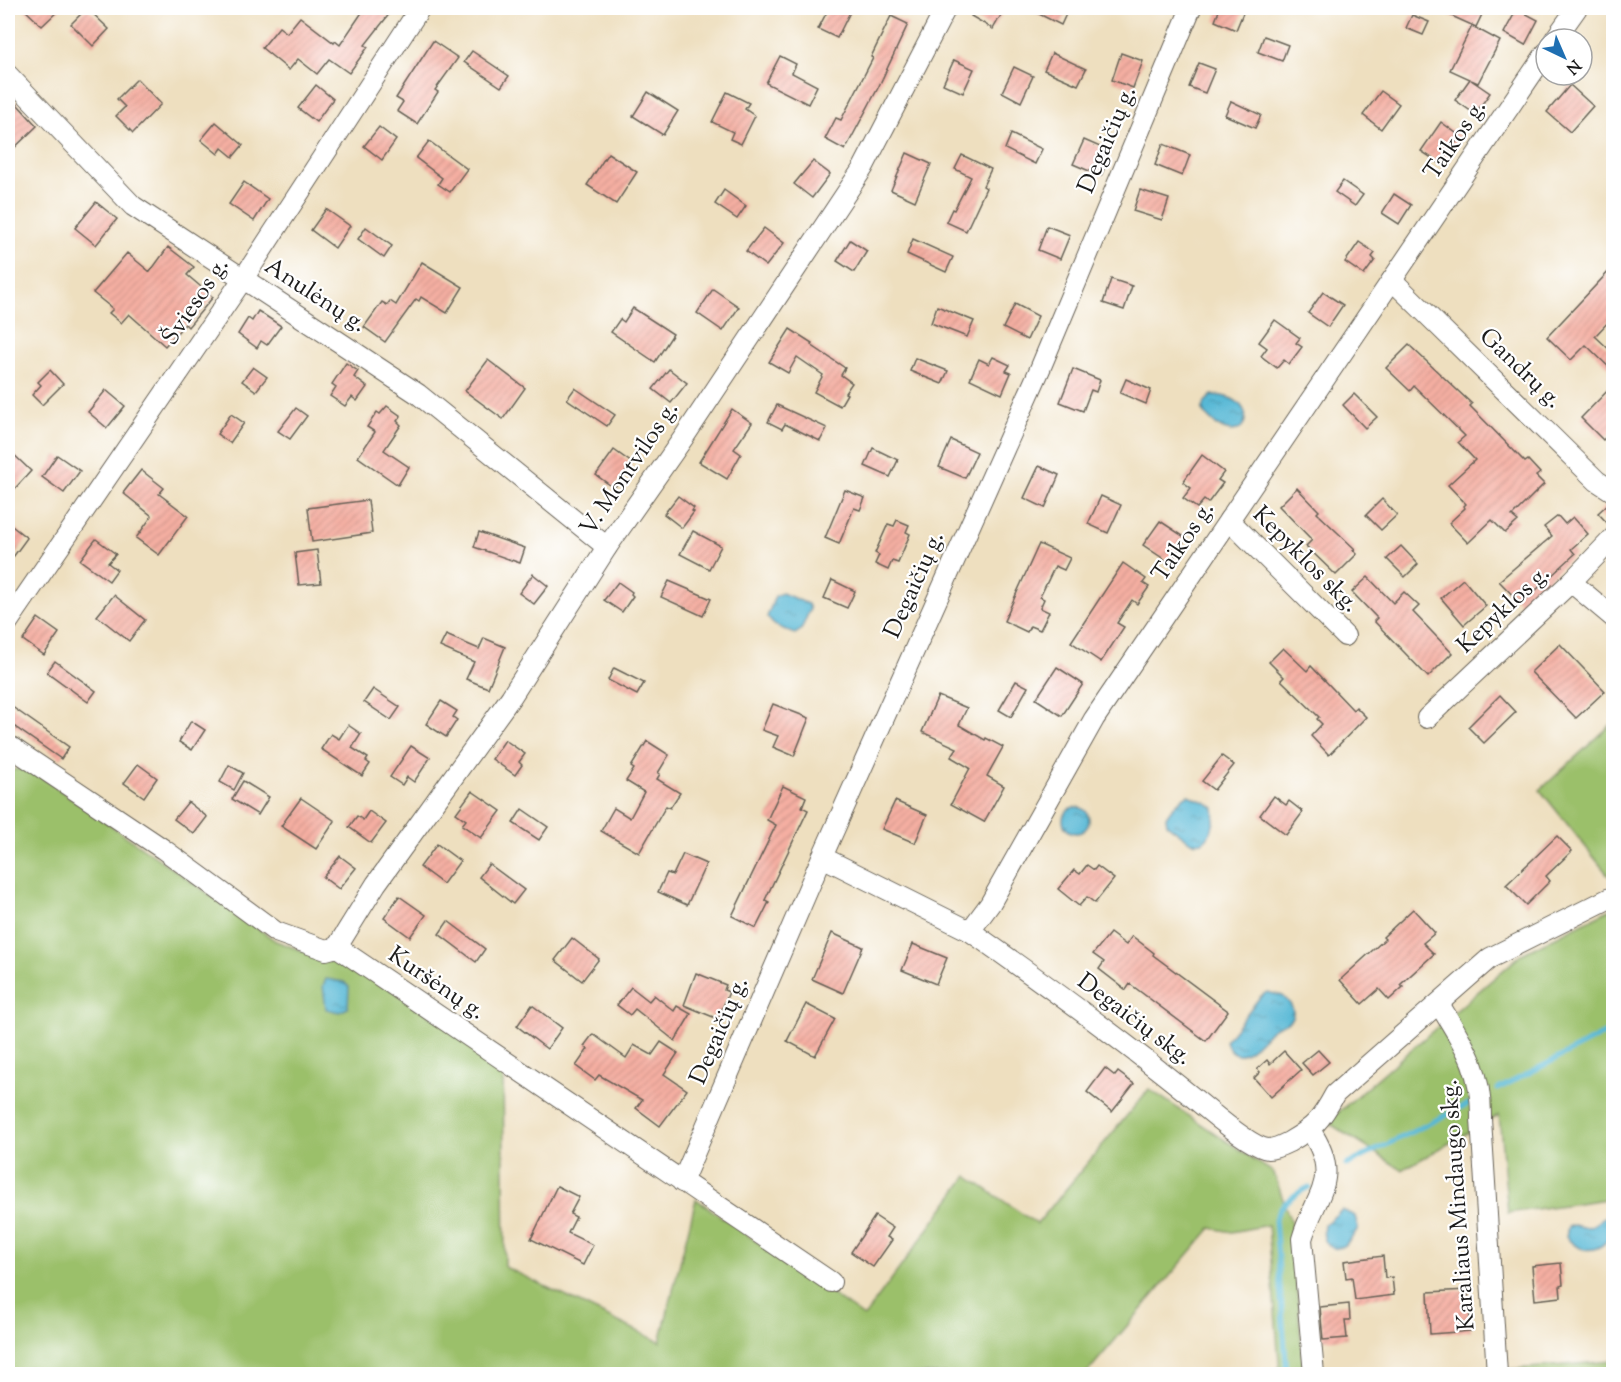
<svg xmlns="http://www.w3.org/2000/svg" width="1621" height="1382" font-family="'Sorts Mill Goudy',serif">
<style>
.grass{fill:#9bc06a;stroke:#5c6e43;stroke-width:1.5}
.water{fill:url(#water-ripples);stroke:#3a6a78;stroke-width:1.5}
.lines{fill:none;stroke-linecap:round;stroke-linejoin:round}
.stream{stroke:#57b8d5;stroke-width:5}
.building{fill:url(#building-hatch)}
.minor-casing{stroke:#666055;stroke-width:22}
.minor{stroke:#fff;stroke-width:20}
.labels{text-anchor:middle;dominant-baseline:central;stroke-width:4.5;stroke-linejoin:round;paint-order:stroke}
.street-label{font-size:24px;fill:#1c1c1c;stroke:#fff}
</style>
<defs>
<pattern id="water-ripples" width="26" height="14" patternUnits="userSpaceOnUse" patternTransform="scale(1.5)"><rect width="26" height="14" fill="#57b8d5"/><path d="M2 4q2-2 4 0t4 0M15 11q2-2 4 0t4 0" fill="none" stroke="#4795ac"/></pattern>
<pattern id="building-hatch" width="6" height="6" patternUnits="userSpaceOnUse" patternTransform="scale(1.5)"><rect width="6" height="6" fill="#f5afa2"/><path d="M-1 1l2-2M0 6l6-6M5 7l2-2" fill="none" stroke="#d1968b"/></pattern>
</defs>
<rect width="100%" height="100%" fill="#fff"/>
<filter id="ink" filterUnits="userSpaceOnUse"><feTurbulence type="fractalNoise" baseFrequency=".0167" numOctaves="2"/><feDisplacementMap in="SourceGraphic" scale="12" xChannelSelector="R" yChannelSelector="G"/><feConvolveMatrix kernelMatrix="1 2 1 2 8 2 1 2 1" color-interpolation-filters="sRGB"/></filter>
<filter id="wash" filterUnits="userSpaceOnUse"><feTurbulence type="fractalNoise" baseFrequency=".008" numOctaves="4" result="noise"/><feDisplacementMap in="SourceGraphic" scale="24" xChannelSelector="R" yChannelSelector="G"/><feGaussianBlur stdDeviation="1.35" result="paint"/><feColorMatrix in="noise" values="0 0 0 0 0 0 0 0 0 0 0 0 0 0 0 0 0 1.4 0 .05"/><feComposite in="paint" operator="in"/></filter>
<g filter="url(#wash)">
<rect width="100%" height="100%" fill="#eedfbf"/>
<g class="grass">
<polygon points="1613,723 1613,881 1540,790"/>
<polygon points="27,767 276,941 316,956 354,965 503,1063 505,1267 660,1342 696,1199 864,1317 967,1176 1037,1224 1149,1089 1274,1173 1291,1223 1304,1374 1280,1374 1268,1225 1232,1232 1211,1228 1086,1374 8,1374 8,771"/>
<polygon points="1613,908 1613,1198 1508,1213 1499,1115 1402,1170 1327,1122 1522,954"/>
<polygon points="1613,1361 1613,1374 1504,1374 1503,1370"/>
</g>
<g class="water">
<path d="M1212 395C1270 396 1243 464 1202 410L1205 402Z"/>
<polygon points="782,593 808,604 810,609 801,630 795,634 774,625 767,617 775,596"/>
<path d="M1188 795 1207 803 1214 808C1216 818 1212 837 1202 842 1198 843 1194 842 1191 842L1167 824 1166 817C1172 807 1178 800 1188 795Z"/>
<circle cx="1076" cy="820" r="13"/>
<polygon points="326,979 344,982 349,987 348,1008 339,1012 326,1009 323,986"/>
<path d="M1267 992 1283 996C1288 1001 1296 1009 1292 1017 1289 1024 1278 1025 1272 1029 1260 1040 1238 1072 1225 1041L1260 997Z"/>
<path d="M1342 1210 1355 1216 1358 1228C1355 1233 1351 1240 1346 1244 1330 1256 1321 1240 1324 1225Z"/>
<path d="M1604 1217H1610L1613 1220C1614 1249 1583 1261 1566 1236L1568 1227 1574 1225C1587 1230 1593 1226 1604 1217Z"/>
</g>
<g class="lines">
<g class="stream">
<polyline points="1498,1089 1614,1029"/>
<polyline points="1346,1165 1468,1104"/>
<path d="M1287 1374 1275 1219C1282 1202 1293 1195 1309 1187"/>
</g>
</g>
<g id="blocks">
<g class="building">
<polygon points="23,8 61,8 42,26"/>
<polygon points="87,8 109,29 93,46 71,24"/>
<polygon points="365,8 394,8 365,45 368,47 349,73 329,59 317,74 298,59 289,70 262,48 279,27 287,33 300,17 334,43 335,41 340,45"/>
<polygon points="829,8 852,8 837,38 818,29"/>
<polygon points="976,8 1005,8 993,29 971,16"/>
<polygon points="1027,8 1058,8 1067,12 1061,25"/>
<polygon points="1220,8 1245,8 1236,30 1215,21"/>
<polygon points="1434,8 1485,8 1476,27"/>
<polygon points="1517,9 1538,20 1525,45 1504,33"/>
<polygon points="1412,15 1429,22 1423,35 1406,28"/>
<polygon points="891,16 908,24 878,88 845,150 825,139 836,118 841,120 873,58 871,57"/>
<polygon points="1472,26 1500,41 1478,83 1471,80 1490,93 1475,114 1455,100 1470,79 1450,70"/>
<polygon points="1264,36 1288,45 1282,61 1258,52"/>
<polygon points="433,41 458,58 435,90 438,92 417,124 397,111 403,102 396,98"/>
<polygon points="472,51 509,76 501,87 464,62"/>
<polygon points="1052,53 1086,69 1078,85 1044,70"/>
<polygon points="1121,53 1143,61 1133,88 1112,80"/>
<polygon points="780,56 796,64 792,73 817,86 808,104 766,83"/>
<polygon points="954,60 974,69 963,93 943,84"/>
<polygon points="1199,63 1215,69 1205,93 1189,87"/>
<polygon points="1014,67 1033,76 1021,102 1002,92"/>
<polygon points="137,79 161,104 133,133 116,116 125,107 117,99"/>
<polygon points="316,85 333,99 316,122 298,108"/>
<polygon points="1570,85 1593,106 1570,132 1547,112"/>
<polygon points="1381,91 1399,104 1381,129 1363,115"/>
<polygon points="648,92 678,111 663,135 633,116"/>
<polygon points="727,92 749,103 745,109 755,116 741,144 730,139 733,132 712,122"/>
<polygon points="8,94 37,126 8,154"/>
<polygon points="1231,101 1261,115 1255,128 1225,115"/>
<polygon points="216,122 243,145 233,157 222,148 218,154 201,140"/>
<polygon points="1441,122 1460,136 1441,164 1421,151"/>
<polygon points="379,127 396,140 382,160 364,146"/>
<polygon points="1011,134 1042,149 1035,164 1005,149"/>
<polygon points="1084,140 1107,150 1103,158 1108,160 1101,176 1073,164"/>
<polygon points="429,141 467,169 450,192 438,184 442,178 416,158"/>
<polygon points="1163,144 1190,155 1182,176 1155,165"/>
<polygon points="608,153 637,172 616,204 587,185"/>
<polygon points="907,153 931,164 915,201 891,190"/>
<polygon points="962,155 991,169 983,186 986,188 966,231 946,222 952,209 954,210 971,177 955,169"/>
<polygon points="813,161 830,174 812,198 794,184"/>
<polygon points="1343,181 1363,195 1355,206 1335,192"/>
<polygon points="244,182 268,199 254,221 229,204"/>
<polygon points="724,190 746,206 737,219 715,204"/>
<polygon points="1140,190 1169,199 1162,220 1133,211"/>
<polygon points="1394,194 1411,205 1399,224 1382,213"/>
<polygon points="96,202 117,219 96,245 75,228"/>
<polygon points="326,209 350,226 335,248 311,230"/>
<polygon points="1047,226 1070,235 1060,259 1038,250"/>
<polygon points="366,227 392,246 384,258 358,239"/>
<polygon points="764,228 784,243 766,266 746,251"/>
<polygon points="913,239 953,257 946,272 907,254"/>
<polygon points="850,240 867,251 854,272 837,261"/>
<polygon points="1359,242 1375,253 1372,257 1375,260 1364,275 1345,262"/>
<polygon points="168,247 194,267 187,275 213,297 188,327 185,324 165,346 129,314 121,323 109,313 113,309 93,293 127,253 150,272"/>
<polygon points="422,262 463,287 447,313 421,297 419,301 416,299 385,342 364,327 382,302 387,305 390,301 396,305"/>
<polygon points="1614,266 1614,316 1595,336 1614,354 1614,372 1586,345 1571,360 1547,337"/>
<polygon points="1111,279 1132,286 1124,310 1103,303"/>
<polygon points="713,289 739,307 723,331 697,313"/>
<polygon points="1323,292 1343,305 1328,327 1308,313"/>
<polygon points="1015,304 1038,316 1027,340 1003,328"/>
<polygon points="937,306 974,321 967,337 931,323"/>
<polygon points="633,308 673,334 655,362 611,332 620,319 624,322"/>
<polygon points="258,311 281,326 267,345 261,341 257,348 238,334 248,318 252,321"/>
<polygon points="1275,320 1300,338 1296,343 1302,347 1289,364 1284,360 1277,368 1261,356 1267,348 1259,342"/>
<polygon points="790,329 812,343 811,345 845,368 841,375 852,383 845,393 847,394 840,406 814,392 823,375 797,357 788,373 769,362"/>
<polygon points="1409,345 1472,404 1470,406 1525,462 1528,460 1540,473 1536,476 1544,484 1512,516 1518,521 1505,533 1492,520 1468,543 1449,523 1465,508 1464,506 1466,504 1448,485 1475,460 1458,442 1465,436 1414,386 1410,391 1386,368"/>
<polygon points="993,357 1010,365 1006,371 1011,373 1002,394 970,379 979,359 989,364"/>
<polygon points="915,358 948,371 942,384 910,371"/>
<polygon points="488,360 525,388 503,419 465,391"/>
<polygon points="346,363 358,371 354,377 367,387 357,401 352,397 345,406 330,396 336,387 332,384"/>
<polygon points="253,367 267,377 256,391 242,381"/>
<polygon points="669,369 687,383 671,403 653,389"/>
<polygon points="1073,369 1100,380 1096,392 1091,390 1083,411 1060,402"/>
<polygon points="50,370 63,384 42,405 32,395 41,385 38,382"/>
<polygon points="1126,379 1151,390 1146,404 1120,393"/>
<polygon points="1614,384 1614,429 1603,440 1581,418"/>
<polygon points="575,388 615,415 607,426 567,399"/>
<polygon points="106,390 125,406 107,428 88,412"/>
<polygon points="1354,394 1377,417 1365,428 1343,405"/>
<polygon points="777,405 827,428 820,441 785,424 782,429 768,422"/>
<polygon points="387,406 401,416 397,421 401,425 384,450 409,467 398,485 358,457 375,432 367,427 377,412 380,414"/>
<polygon points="296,408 307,416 290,439 278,431"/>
<polygon points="732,409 752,423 734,449 741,454 727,479 699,462"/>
<polygon points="231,414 244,423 230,443 217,434"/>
<polygon points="951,440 977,452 965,478 939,467"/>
<polygon points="873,448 898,460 890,477 865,466"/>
<polygon points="8,449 31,471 8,496"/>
<polygon points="614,450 632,463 614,488 596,475"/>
<polygon points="57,455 80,471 64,493 42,477"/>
<polygon points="1202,455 1224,472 1218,480 1223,483 1208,503 1204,500 1197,508 1183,498 1191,488 1183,482"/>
<polygon points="1039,466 1059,475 1045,508 1024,498"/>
<polygon points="141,470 164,488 159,494 188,516 159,555 136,538 152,516 123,493"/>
<polygon points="1297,488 1319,511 1317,513 1355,549 1353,550 1357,554 1336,575 1306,546 1312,540 1279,506"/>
<polygon points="845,490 865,498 860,510 854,508 839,544 825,538"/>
<polygon points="678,496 694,508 692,511 694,512 682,528 664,514"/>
<polygon points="1101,496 1121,505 1108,533 1088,524"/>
<polygon points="1382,499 1397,515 1381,530 1366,515"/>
<polygon points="368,500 372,533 312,542 308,508"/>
<polygon points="1609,503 1614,504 1614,525 1610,526 1598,513"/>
<polygon points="1558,516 1565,524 1573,517 1588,534 1571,549 1575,554 1521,604 1499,581 1552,536 1544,527"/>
<polygon points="897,520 909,525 906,532 910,534 898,563 892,561 888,570 875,564 879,555 875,553 888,524 894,526"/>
<polygon points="1160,521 1186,538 1170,563 1143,545"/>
<polygon points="8,523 27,538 8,564"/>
<polygon points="693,531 721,546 709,569 680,554"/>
<polygon points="479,532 525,548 520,563 474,547"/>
<polygon points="96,539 116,554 108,563 117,570 109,581 80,560"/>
<polygon points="1039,544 1070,558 1064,570 1055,566 1040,597 1044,599 1040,608 1049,612 1040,630 1030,626 1027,632 1004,621"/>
<polygon points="1401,546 1418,564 1405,577 1387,559"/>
<polygon points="317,550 321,583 299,585 295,553"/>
<polygon points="1123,563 1146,579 1143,583 1149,587 1137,604 1132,600 1117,623 1124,627 1101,662 1071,642"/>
<polygon points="533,574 548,586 534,604 519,593"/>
<polygon points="1368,577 1393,603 1404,592 1419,606 1413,612 1452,653 1428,677 1374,621 1377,618 1352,592"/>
<polygon points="1463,579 1486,606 1464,625 1441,598"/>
<polygon points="832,580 855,591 847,608 824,598"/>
<polygon points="669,581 711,599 703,616 661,597"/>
<polygon points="618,582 632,592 631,594 633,596 622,612 604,600"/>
<polygon points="114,595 145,620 129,641 97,616"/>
<polygon points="38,618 59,633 44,655 23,640"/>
<polygon points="446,635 479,649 484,638 505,647 488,688 466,679 474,662 440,647"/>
<polygon points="1560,644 1605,691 1576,718 1531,672"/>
<polygon points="1283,648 1307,671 1311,666 1353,710 1356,707 1366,717 1329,755 1311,736 1322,724 1317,719 1319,717 1281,680 1284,677 1269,662"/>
<polygon points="55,661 96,691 88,702 47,672"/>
<polygon points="1057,667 1083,684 1062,716 1036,699"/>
<polygon points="614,668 644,683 637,695 608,680"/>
<polygon points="1016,681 1028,687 1011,717 999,710"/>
<polygon points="373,689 400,707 391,720 364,702"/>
<polygon points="1500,695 1516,712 1484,743 1468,727"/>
<polygon points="938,696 967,708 959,725 985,740 986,738 1003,747 987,776 1004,786 984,822 951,804 970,768 951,757 957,748 922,732"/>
<polygon points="441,701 457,711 453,717 457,720 446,737 426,724"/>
<polygon points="8,704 69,747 61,759 8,722"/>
<polygon points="773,704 809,718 794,756 773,747 778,736 762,730"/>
<polygon points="191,721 205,730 192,750 179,742"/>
<polygon points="348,725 361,734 352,748 368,758 366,761 370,764 362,776 321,749 331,734 339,739"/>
<polygon points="505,740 525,754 519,762 522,765 515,775 492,759"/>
<polygon points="647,741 669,755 658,773 660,774 657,779 680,793 670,808 666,806 639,853 601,831 614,808 630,818 644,792 626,781 634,769 631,767"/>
<polygon points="411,746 430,758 414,782 407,777 402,785 390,777"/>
<polygon points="1222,756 1234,765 1214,790 1202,781"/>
<polygon points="138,764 157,778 144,797 124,783"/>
<polygon points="229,765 243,773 234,790 220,782"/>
<polygon points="243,781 269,797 258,815 232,799"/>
<polygon points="783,786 806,797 802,807 808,810 765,900 769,902 756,928 732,916 776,825 767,820"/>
<polygon points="472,791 501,811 481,838 462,825 466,820 456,813"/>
<polygon points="1274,796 1286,805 1289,801 1303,812 1286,835 1260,815"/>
<polygon points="301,798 335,821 316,849 281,826"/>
<polygon points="895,801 927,815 915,843 882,829"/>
<polygon points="188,802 207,817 194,834 174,819"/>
<polygon points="522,809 548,827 539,840 513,823"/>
<polygon points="369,811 386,823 371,843 349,827 357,816 363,820"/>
<polygon points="1557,836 1572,851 1546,876 1550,881 1526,905 1506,885"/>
<polygon points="437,844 460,861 443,884 420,867"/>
<polygon points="683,854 706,864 687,905 658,892 667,873 673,875"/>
<polygon points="340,856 356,868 339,889 323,877"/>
<polygon points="489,864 524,890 513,904 479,877"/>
<polygon points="1087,865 1094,870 1097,866 1114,879 1095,903 1087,897 1079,906 1058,889 1074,870 1080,874"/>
<polygon points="399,896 426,915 410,937 384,918"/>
<polygon points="1413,909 1435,933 1423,943 1434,954 1400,985 1403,987 1389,1000 1379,989 1362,1004 1340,980 1385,939 1383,937"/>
<polygon points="448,921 485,949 476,962 439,934"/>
<polygon points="832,933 863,947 843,993 812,979"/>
<polygon points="1110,933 1126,945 1132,936 1154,953 1153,955 1228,1011 1206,1041 1130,984 1126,990 1099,969 1104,962 1093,954"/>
<polygon points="572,938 599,959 582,981 555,960"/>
<polygon points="913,944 947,958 936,984 902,970"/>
<polygon points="696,973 726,985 724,990 729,992 718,1019 684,1005"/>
<polygon points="631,987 649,1001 654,995 674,1011 677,1006 691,1014 675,1041 635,1009 630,1015 617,1005"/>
<polygon points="806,1004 835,1019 815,1056 787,1041"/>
<polygon points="532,1005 562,1028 547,1049 517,1026"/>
<polygon points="593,1034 626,1058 634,1045 652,1055 661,1042 678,1053 664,1074 687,1090 660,1126 636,1108 642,1100 599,1075 595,1080 576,1066 588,1049 584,1046"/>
<polygon points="1318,1050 1329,1062 1313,1075 1302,1063"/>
<polygon points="1284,1051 1301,1070 1271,1097 1254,1078 1260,1072 1257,1069 1267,1060 1270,1064"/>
<polygon points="1105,1068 1115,1076 1118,1072 1134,1084 1112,1112 1087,1092"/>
<polygon points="557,1186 579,1197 570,1214 576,1217 568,1233 593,1245 583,1265 531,1239"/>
<polygon points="875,1216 893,1228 887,1237 892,1240 873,1267 851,1252"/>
<polygon points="1383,1256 1385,1278 1392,1277 1394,1295 1355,1300 1352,1277 1346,1278 1344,1261"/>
<polygon points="1561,1263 1563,1285 1560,1286 1561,1297 1535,1300 1532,1266"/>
<polygon points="1468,1290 1471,1331 1430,1334 1428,1292"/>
<polygon points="1349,1304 1350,1320 1345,1320 1347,1338 1323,1340 1320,1307"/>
</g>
</g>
</g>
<g filter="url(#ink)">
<use href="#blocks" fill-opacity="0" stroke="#666055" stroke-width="1.5"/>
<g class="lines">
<g class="minor-casing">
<g id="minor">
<polyline points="1555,39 1577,8"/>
<polyline points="8,75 133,206 418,394 607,547"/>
<polyline points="1392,280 1597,481 1614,492"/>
<polyline points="1229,520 1345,636"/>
<polyline points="1571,582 1614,618"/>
<polyline points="8,622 243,279 420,8"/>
<polyline points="1427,718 1571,582 1614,537"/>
<polyline points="8,745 163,849 276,932 326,950 337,947 831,1282"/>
<polyline points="822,857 970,931 990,904 1094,719 1546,53"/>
<path d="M970 931C1051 988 1131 1046 1207 1109 1219 1119 1254 1148 1268 1149 1275 1149 1283 1145 1289 1142 1315 1127 1321 1120 1335 1094L1490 958 1614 896"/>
<polyline points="337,947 376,884 511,697 607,547 684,437 863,168 946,8"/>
<path d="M1439 1004C1464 1045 1482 1069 1481 1119L1497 1374"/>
<path d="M1310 1130C1343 1179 1315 1194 1302 1239L1314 1374"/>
<polyline points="682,1182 822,857 1040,369 1191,8"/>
</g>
</g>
<use href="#minor" class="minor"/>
</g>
</g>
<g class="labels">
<g class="street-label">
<text transform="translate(1108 140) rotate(-67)">Degaičių g.</text>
<text transform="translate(1456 140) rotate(-56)">Taikos g.</text>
<text transform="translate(315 296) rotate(33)">Anulėnų g.</text>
<text transform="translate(196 302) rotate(-56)">Šviesos g.</text>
<text transform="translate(1520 369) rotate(44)">Gandrų g.</text>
<text transform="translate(630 469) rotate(-56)">V. Montvilos g.</text>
<text transform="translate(1184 542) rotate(-56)">Taikos g.</text>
<text transform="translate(1305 560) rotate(45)">Kepyklos skg.</text>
<text transform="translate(915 585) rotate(-66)">Degaičių g.</text>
<text transform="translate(1504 610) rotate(-43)">Kepyklos g.</text>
<text transform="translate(436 984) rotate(34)">Kuršėnų g.</text>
<text transform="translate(1134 1020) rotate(37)">Degaičių skg.</text>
<text transform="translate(720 1031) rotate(-67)">Degaičių g.</text>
<text transform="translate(1459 1205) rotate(-94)">Karaliaus Mindaugo skg.</text>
</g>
</g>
<rect width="1621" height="1382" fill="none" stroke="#fff" stroke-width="30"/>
<g transform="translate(1564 57) rotate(136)"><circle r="28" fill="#ffffff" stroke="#a4a4a4" stroke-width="1.5"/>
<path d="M0-4.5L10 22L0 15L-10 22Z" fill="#1f6fb2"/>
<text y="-9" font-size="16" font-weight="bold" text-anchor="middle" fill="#1c1c1c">N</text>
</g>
</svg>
